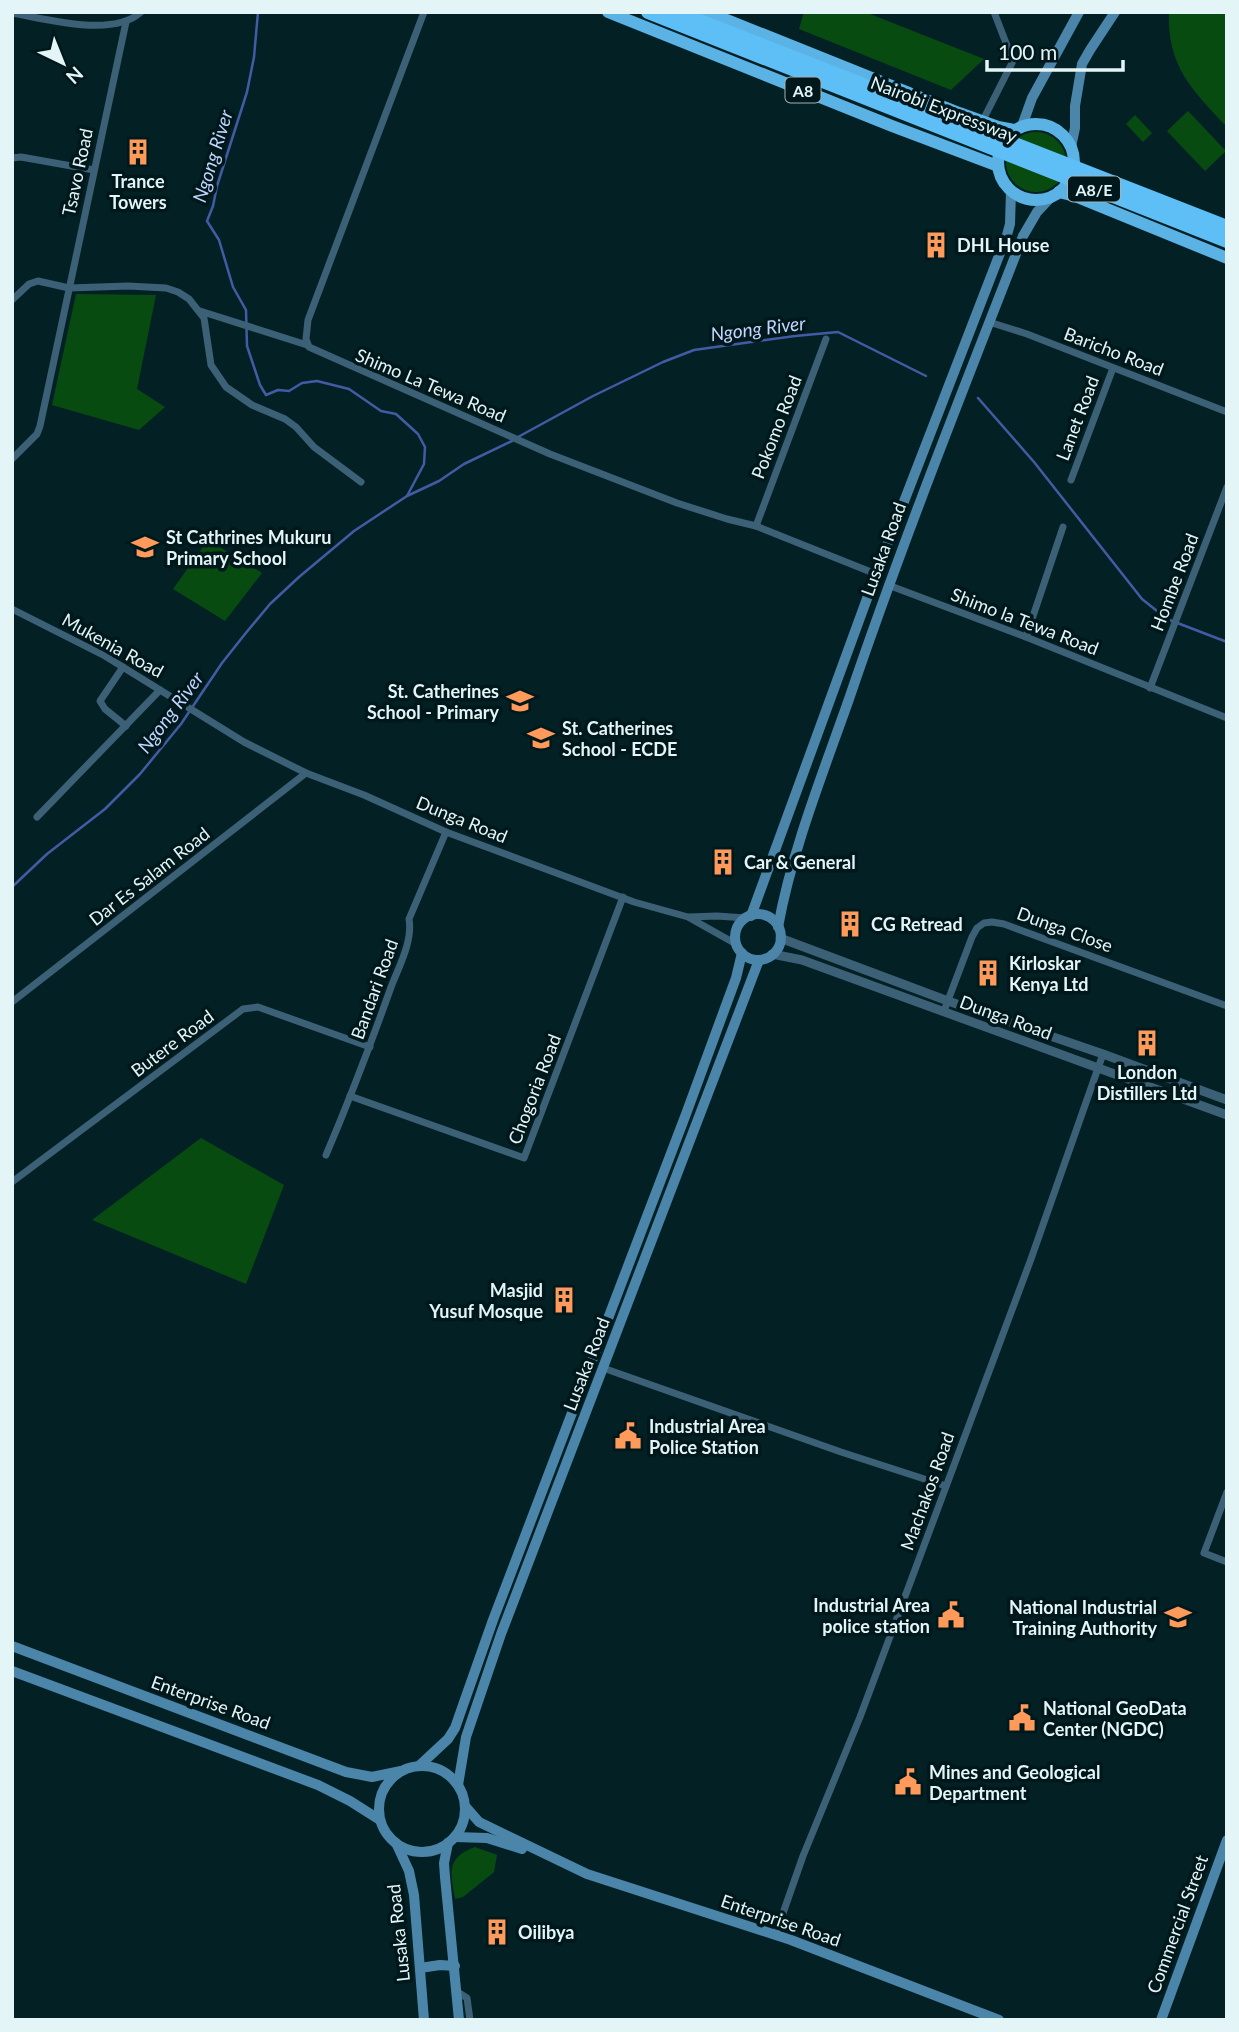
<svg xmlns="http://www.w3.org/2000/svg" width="1239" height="2032" font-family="Lato,sans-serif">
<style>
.green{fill:#084b10}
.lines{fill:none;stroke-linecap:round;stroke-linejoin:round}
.stream{stroke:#425ba4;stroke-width:2.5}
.minor{stroke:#3c6076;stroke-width:7}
.tertiary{stroke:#3c6076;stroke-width:9}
.secondary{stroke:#4b86aa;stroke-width:10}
.trunk{stroke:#5ab2e5;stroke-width:12}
.motorway{stroke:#5ebff7;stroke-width:14}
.labels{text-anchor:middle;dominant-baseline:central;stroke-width:7;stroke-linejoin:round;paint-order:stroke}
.shield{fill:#00181b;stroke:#a0b3b5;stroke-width:2}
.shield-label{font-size:16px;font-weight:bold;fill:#e4f5f7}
.street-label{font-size:18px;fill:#e4f5f7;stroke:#00181b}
.poi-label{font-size:18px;font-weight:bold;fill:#e4f5f7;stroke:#00181b;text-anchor:start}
.water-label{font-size:19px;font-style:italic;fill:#c3d4fd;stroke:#00181b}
</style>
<rect width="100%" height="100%" fill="#032125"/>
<g class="green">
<polygon points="804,12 865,12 984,59 951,90 799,29"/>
<path d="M1169 12H1227V127C1192 90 1167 66 1169 12Z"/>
<polygon points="1188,111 1226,151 1205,171 1167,131"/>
<polygon points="1135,115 1152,133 1143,142 1126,124"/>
<circle cx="1036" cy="162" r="30"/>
<polygon points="76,294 156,295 137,389 165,407 139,430 52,405"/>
<polygon points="208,540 262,573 225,621 173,589"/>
<polygon points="201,1138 284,1185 246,1284 92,1220"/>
<path d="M475 1847 497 1855 494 1872 463 1897 455 1899C451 1873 445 1858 475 1847Z"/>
</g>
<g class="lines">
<g class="stream">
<polyline points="258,12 254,57 247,92 217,186 213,206 207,221 219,240 233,287 246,310 247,346 260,385 266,395 278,390 289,391 302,383 317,381 349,389 381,411 396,414 418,434 425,447 424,464 407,496"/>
<polyline points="978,398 1034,462 1142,599 1167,619 1227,642"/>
<polyline points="518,437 593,396 663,362 694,350 795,336 838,332 926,376"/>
<polyline points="12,887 47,854 105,809 140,774 181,724 222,663 245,634 270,604 299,577 354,531 407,496 439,481 464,464 512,441"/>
</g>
<g class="minor">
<polyline points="424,12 308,320 306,339 309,347 550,454 677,503 727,519 756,526 876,574"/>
<path d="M12 13C47 19 113 38 141 12"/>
<polyline points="983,120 1013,61 994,12"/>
<polyline points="12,158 21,157 94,170"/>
<polyline points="12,300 29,284 38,281 69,288 128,286 166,288 178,292 189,299 204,318 211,365 226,387 252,405 285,419 296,427 314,447 361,482"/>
<polyline points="200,311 307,345"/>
<polyline points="989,322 1027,334 1227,412"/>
<polyline points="12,459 37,434 40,426 126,22"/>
<polyline points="1071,480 1113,368"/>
<polyline points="756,526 826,339"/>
<polyline points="888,585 1026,637 1227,718"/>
<polyline points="12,609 105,656 244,742 306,773 364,795 446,832 634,902 688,917 736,944"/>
<polyline points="1026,637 1063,527"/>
<polyline points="123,667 100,701 105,709 126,726"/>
<polyline points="1150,688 1227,487"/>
<polyline points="37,817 160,690"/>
<polyline points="689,917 717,916 746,918"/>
<polyline points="12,1002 306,773"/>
<polyline points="944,1011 972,937 977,928 984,923 992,922 1004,924 1227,1006"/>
<polyline points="350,1096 524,1158 623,897"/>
<path d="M326 1155C349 1101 370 1046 390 990 398 968 413 942 409 919L446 832"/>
<polyline points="12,1182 243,1009 258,1007 370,1047"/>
<polyline points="603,1368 841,1452 946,1486"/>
<polyline points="1227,1492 1204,1553 1227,1562"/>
<polyline points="775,1936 803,1856 860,1717 1031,1259 1103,1054"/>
<polyline points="456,1991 467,1998 470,2020"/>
</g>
<g class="tertiary">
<polyline points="780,938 948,1001 1103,1054 1227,1100"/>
<polyline points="772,954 802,960 1227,1115"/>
</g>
<g class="secondary">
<polyline points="1022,126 1032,98 1079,12"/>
<polyline points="1071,147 1075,128 1075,106 1082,64 1090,50 1115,12"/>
<circle cx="758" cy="937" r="23"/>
<polyline points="751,916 876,574 1007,235 1010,224 1011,191"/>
<path d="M778 927C792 850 823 773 849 699 902 543 963 390 1023 236L1037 212 1052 196"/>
<polyline points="12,1646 346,1772 372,1777 401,1771"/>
<polyline points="12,1671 318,1785 350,1801 380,1820"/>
<polyline points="420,1765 448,1739 455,1728 462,1708 493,1620 686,1114 736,978 742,953"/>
<circle cx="422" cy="1809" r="43"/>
<polyline points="458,1785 466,1737 501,1634 759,960"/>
<polyline points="465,1806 479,1822 587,1874 791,1940 999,2020"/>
<polyline points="455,1837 487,1838 522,1849"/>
<polyline points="448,1843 444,1863 445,1877 459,2020"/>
<polyline points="397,1845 409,1871 414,1895 424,2020"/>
<polyline points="420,1968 440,1965 455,1966"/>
<polyline points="1161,2020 1227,1840"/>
</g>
<g class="trunk">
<polyline points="608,12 892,126 998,166"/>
<polyline points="707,12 959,113 998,127 1014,130"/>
<circle cx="1036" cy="162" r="38"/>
<polyline points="1059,192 1075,196 1227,258"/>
</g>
<g class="motorway">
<polyline points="648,12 1227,241"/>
<polyline points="677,12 1227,227"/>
</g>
</g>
<defs>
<g id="building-bare" transform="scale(2.1)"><path d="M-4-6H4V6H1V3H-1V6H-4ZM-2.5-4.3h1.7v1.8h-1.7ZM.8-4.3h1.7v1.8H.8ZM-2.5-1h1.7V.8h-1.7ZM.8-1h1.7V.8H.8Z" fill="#ff9a5b" stroke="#00181b" stroke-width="2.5" paint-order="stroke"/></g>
<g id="school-bare" transform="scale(2.1)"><path d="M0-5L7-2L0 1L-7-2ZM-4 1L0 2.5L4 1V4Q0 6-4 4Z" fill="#ff9a5b" stroke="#00181b" stroke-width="2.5" paint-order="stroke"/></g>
<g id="civic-bare" transform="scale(2.1)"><path d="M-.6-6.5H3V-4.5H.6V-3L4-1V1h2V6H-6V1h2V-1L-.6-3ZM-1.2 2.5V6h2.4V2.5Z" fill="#ff9a5b" stroke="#00181b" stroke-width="2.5" paint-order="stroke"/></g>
<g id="university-bare" transform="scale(2.1)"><path d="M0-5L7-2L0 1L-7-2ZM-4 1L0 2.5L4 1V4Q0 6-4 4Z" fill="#ff9a5b" stroke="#00181b" stroke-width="2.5" paint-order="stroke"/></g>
</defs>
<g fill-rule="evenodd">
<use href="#building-bare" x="138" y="152"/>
<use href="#building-bare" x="936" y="245"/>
<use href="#school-bare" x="145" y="547"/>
<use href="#school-bare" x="520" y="701"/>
<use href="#school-bare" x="541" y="738"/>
<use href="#building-bare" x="723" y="862"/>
<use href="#building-bare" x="850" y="924"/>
<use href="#building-bare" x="988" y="973"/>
<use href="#building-bare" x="1147" y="1043"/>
<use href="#building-bare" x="564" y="1300"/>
<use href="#civic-bare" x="628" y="1436"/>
<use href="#civic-bare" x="951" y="1615"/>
<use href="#university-bare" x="1178" y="1617"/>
<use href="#civic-bare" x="1022" y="1718"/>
<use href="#civic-bare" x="908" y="1782"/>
<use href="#building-bare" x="497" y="1932"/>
</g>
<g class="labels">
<g class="shield">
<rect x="785.5" y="77.5" width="35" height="25" rx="5"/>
<rect x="1068" y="176.5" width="52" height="25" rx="5"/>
</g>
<g class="shield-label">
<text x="803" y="90">A8</text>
<text x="1094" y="189">A8/E</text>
</g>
<g class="street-label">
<text transform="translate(944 109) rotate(21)">Nairobi Expressway</text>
<text transform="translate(77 172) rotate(-78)">Tsavo Road</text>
<text transform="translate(1114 351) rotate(21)">Baricho Road</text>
<text transform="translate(431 385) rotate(23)">Shimo La Tewa Road</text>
<text transform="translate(1077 418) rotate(-69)">Lanet Road</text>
<text transform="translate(776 427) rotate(-69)">Pokomo Road</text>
<text transform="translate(883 549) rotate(-70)">Lusaka Road</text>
<text transform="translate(1174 582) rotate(-69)">Hombe Road</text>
<text transform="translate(1025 621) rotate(21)">Shimo la Tewa Road</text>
<text transform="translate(113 645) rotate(29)">Mukenia Road</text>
<text transform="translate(462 819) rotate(22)">Dunga Road</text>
<text transform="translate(149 876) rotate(-38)">Dar Es Salam Road</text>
<text transform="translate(1065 929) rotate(20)">Dunga Close</text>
<text transform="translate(374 989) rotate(-70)">Bandari Road</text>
<text transform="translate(1006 1017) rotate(20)">Dunga Road</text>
<text transform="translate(172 1043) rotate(-37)">Butere Road</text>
<text transform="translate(534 1089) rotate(-69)">Chogoria Road</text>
<text transform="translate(586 1364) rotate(-69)">Lusaka Road</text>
<text transform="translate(927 1491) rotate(-70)">Machakos Road</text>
<text transform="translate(211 1702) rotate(20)">Enterprise Road</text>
<text transform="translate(781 1920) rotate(19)">Enterprise Road</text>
<text transform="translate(1177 1924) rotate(-70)">Commercial Street</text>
<text transform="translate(398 1933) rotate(-96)">Lusaka Road</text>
</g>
<g class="poi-label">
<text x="138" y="181" text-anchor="middle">Trance<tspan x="138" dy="21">Towers</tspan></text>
<text x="957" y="245">DHL House</text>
<text x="166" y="537">St Cathrines Mukuru<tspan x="166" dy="21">Primary School</tspan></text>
<text x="499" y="691" text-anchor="end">St. Catherines<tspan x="499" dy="21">School - Primary</tspan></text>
<text x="562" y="728">St. Catherines<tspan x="562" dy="21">School - ECDE</tspan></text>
<text x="744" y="862">Car &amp; General</text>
<text x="871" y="924">CG Retread</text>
<text x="1009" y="963">Kirloskar<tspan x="1009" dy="21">Kenya Ltd</tspan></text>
<text x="1147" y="1072" text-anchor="middle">London<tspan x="1147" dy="21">Distillers Ltd</tspan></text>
<text x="543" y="1290" text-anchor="end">Masjid<tspan x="543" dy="21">Yusuf Mosque</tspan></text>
<text x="649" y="1426">Industrial Area<tspan x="649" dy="21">Police Station</tspan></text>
<text x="930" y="1605" text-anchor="end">Industrial Area<tspan x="930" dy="21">police station</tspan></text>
<text x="1157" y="1607" text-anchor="end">National Industrial<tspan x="1157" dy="21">Training Authority</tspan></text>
<text x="1043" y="1708">National GeoData<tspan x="1043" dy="21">Center (NGDC)</tspan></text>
<text x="929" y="1772">Mines and Geological<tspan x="929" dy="21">Department</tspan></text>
<text x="518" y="1932">Oilibya</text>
</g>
<g class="water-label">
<text transform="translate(212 156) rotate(-73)">Ngong River</text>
<text transform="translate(758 328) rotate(-7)">Ngong River</text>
<text transform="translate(170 712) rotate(-53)">Ngong River</text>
</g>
</g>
<rect width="1239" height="2032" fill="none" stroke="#e4f5f7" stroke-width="28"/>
<g transform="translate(63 63) rotate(137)" stroke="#00181b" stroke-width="5" paint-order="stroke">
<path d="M0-5L12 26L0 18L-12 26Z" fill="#e4f5f7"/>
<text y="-10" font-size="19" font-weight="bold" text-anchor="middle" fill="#e4f5f7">N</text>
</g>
<path d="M987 60v10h136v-10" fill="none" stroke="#e4f5f7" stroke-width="3.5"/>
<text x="998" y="60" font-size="21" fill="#e4f5f7" stroke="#00181b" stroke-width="5" paint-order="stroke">100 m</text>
</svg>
